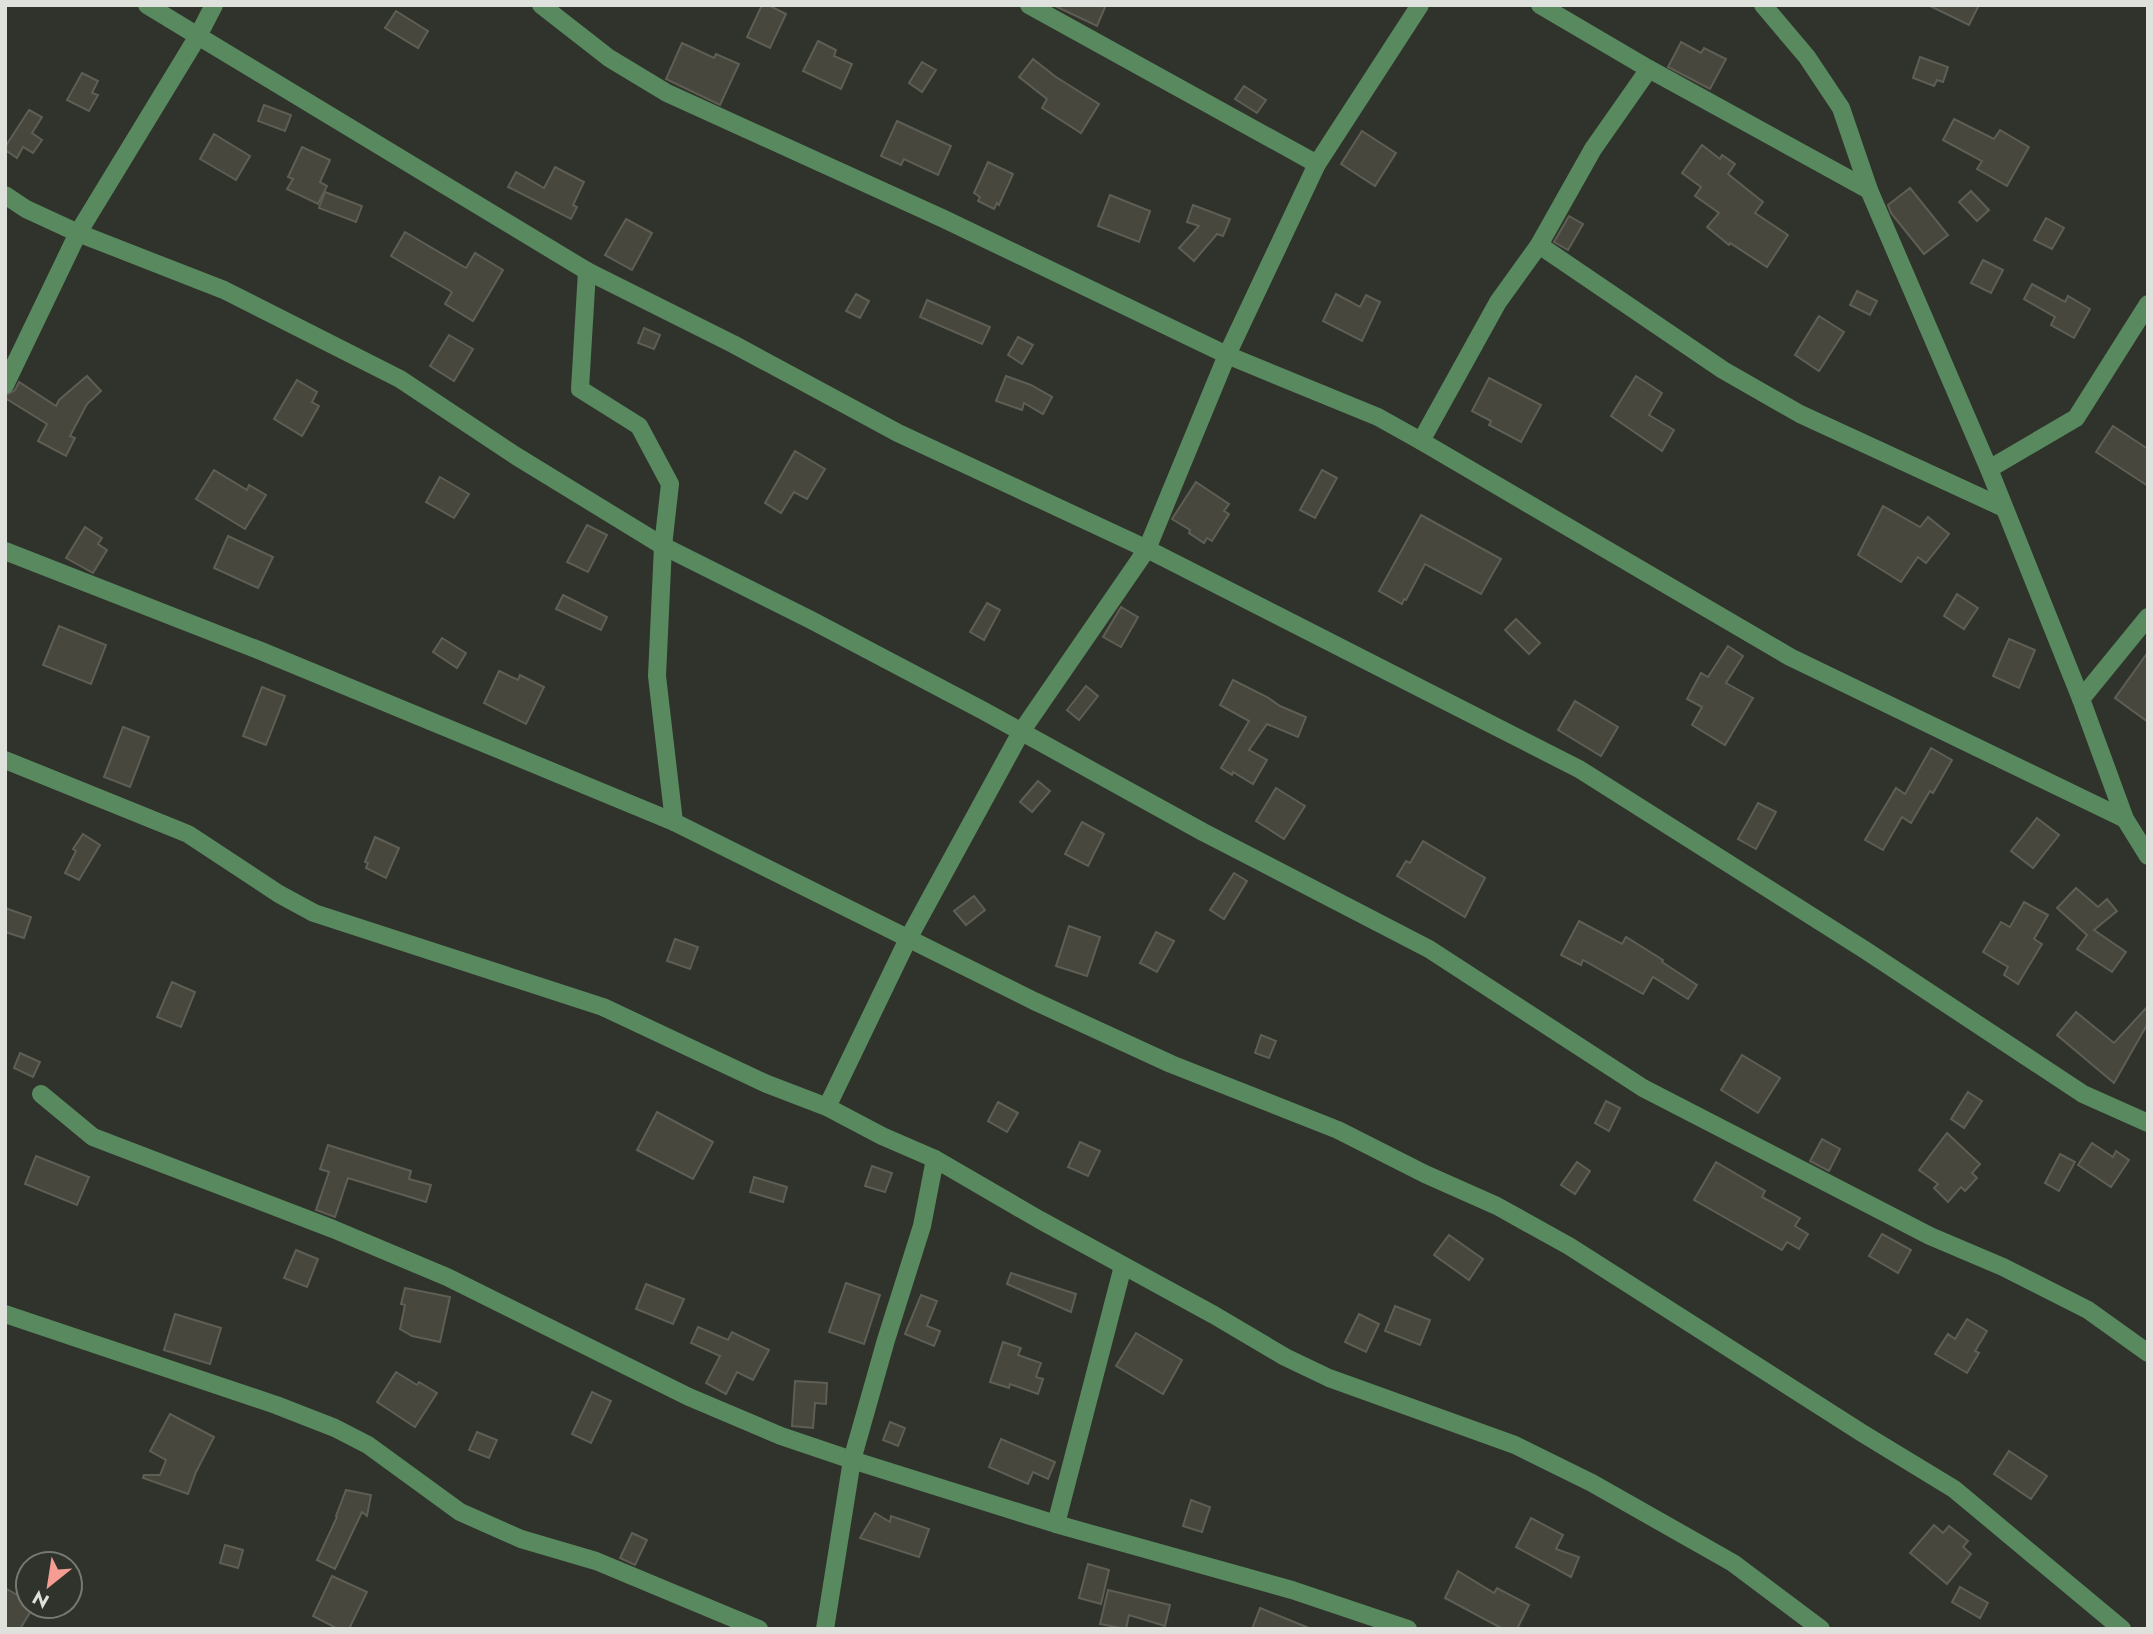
<svg xmlns="http://www.w3.org/2000/svg" width="2153" height="1634" font-family="Jost,sans-serif">
<style>
.building{fill:#47473d;stroke:#5e5e54;stroke-width:2}
.lines{fill:none;stroke-linecap:round;stroke-linejoin:round}
.minor{stroke:#59895e;stroke-width:18}
</style>
<rect width="100%" height="100%" fill="#2f332b"/>
<g class="building">
<polygon points="762,5 768,5 786,14 770,48 747,37"/>
<polygon points="1053,5 1106,5 1097,26"/>
<polygon points="1928,5 1979,5 1969,25"/>
<polygon points="396,11 428,31 418,48 385,28"/>
<polygon points="818,41 836,50 834,56 852,64 841,89 803,71"/>
<polygon points="1681,42 1701,53 1704,48 1726,59 1710,89 1668,67"/>
<polygon points="682,43 714,58 716,54 739,64 720,105 666,79"/>
<polygon points="1920,57 1948,67 1943,82 1937,80 1934,86 1913,78"/>
<polygon points="1033,59 1056,77 1099,104 1081,133 1042,108 1047,99 1019,77"/>
<polygon points="922,62 936,70 922,92 909,83"/>
<polygon points="82,73 98,81 92,93 98,95 89,111 67,100"/>
<polygon points="1244,86 1266,100 1257,113 1235,99"/>
<polygon points="264,105 291,115 285,131 258,121"/>
<polygon points="29,110 42,117 32,133 42,140 33,153 23,147 17,158 5,150 5,147"/>
<polygon points="1954,119 1994,139 2000,130 2029,147 2007,186 1977,169 1982,161 1943,140"/>
<polygon points="897,121 951,146 938,175 904,159 901,165 881,156"/>
<polygon points="1362,131 1396,153 1375,186 1341,164"/>
<polygon points="214,134 250,156 236,180 200,159"/>
<polygon points="1702,145 1720,159 1722,155 1735,164 1728,174 1763,202 1755,213 1788,235 1767,267 1730,243 1729,245 1707,227 1719,213 1695,196 1701,187 1682,173"/>
<polygon points="302,147 330,160 320,182 327,186 318,204 287,189 293,179 288,177"/>
<polygon points="988,162 1013,174 999,205 997,203 994,209 978,201 980,197 974,193"/>
<polygon points="555,167 584,182 573,205 577,207 571,219 508,187 516,172 544,188"/>
<polygon points="1910,188 1948,235 1924,254 1891,213 1888,205"/>
<polygon points="1971,191 1989,210 1977,221 1959,202"/>
<polygon points="325,192 362,206 356,222 319,208"/>
<polygon points="1110,195 1150,211 1139,242 1098,226"/>
<polygon points="1193,205 1230,219 1223,236 1217,234 1194,261 1179,248 1199,226 1187,222"/>
<polygon points="1569,216 1583,224 1568,250 1554,242"/>
<polygon points="2046,218 2064,228 2052,249 2034,240"/>
<polygon points="626,219 652,233 632,270 605,255"/>
<polygon points="405,232 466,268 475,253 503,270 473,321 445,304 452,292 391,256"/>
<polygon points="1983,260 2003,270 1991,293 1971,283"/>
<polygon points="2032,284 2065,302 2068,296 2090,309 2074,338 2051,325 2055,317 2024,299"/>
<polygon points="1857,291 1877,301 1870,315 1850,305"/>
<polygon points="856,294 869,301 860,318 846,311"/>
<polygon points="1336,294 1360,307 1366,295 1380,302 1362,341 1323,321"/>
<polygon points="927,300 990,327 982,344 920,317"/>
<polygon points="1819,316 1844,332 1819,371 1795,355"/>
<polygon points="644,328 660,335 654,349 638,343"/>
<polygon points="449,335 473,349 454,381 430,366"/>
<polygon points="1018,337 1033,345 1022,364 1008,355"/>
<polygon points="87,376 101,391 87,404 70,436 75,438 66,456 38,441 47,424 5,398 5,396 15,390 19,382 56,406 59,400"/>
<polygon points="1006,376 1031,385 1052,397 1043,414 1024,403 1022,410 996,401"/>
<polygon points="1636,376 1662,393 1649,415 1674,430 1662,451 1611,416"/>
<polygon points="1489,378 1541,405 1521,442 1489,425 1491,421 1472,411"/>
<polygon points="297,380 317,392 312,402 319,406 302,436 274,419"/>
<polygon points="2113,426 2148,449 2148,486 2096,452"/>
<polygon points="795,451 825,469 807,499 794,492 781,513 765,503"/>
<polygon points="214,470 247,490 249,485 266,495 245,529 196,499"/>
<polygon points="1322,470 1337,478 1315,518 1300,510"/>
<polygon points="440,477 469,494 454,518 426,502"/>
<polygon points="1196,482 1229,504 1224,511 1229,514 1212,541 1207,538 1204,543 1189,533 1190,530 1172,519"/>
<polygon points="1883,506 1920,527 1928,517 1949,534 1926,563 1918,557 1901,582 1858,555"/>
<polygon points="1421,515 1501,559 1481,594 1425,564 1406,600 1404,599 1402,604 1379,591"/>
<polygon points="587,525 607,535 588,572 567,562"/>
<polygon points="85,527 102,538 98,544 107,550 93,573 66,558"/>
<polygon points="228,536 273,557 258,588 214,568"/>
<polygon points="1957,594 1978,608 1964,629 1944,616"/>
<polygon points="563,595 607,617 601,630 556,609"/>
<polygon points="987,603 1000,610 984,640 970,632"/>
<polygon points="1121,607 1138,617 1121,647 1103,637"/>
<polygon points="1516,619 1540,643 1529,654 1505,630"/>
<polygon points="59,626 106,645 91,684 43,665"/>
<polygon points="442,638 466,653 457,668 433,652"/>
<polygon points="2009,639 2035,650 2019,688 1993,676"/>
<polygon points="1728,646 1743,656 1726,683 1753,698 1725,745 1692,725 1702,707 1687,699 1701,673 1708,677"/>
<polygon points="2148,652 2148,722 2115,698"/>
<polygon points="499,671 518,680 520,675 544,687 526,724 484,703"/>
<polygon points="1233,680 1267,697 1280,706 1306,717 1298,737 1267,724 1249,750 1267,760 1253,784 1233,772 1232,775 1221,768 1249,721 1220,705"/>
<polygon points="1086,686 1098,696 1079,720 1067,710"/>
<polygon points="262,687 285,696 266,745 243,736"/>
<polygon points="1575,701 1618,727 1601,756 1558,730"/>
<polygon points="123,727 149,737 130,787 104,777"/>
<polygon points="1931,748 1952,760 1933,793 1930,791 1911,823 1902,817 1883,850 1865,840 1896,788 1905,794"/>
<polygon points="1038,781 1050,791 1032,812 1020,802"/>
<polygon points="1276,788 1305,806 1284,839 1256,821"/>
<polygon points="1758,803 1776,812 1756,849 1738,839"/>
<polygon points="2037,818 2059,835 2033,868 2011,851"/>
<polygon points="1082,822 1104,834 1088,866 1065,854"/>
<polygon points="83,834 100,845 79,880 65,873 76,851 73,849"/>
<polygon points="375,837 399,848 386,878 366,868 368,863 365,862"/>
<polygon points="1423,841 1485,878 1465,917 1397,876 1406,861 1410,863"/>
<polygon points="1234,873 1247,881 1224,919 1210,910"/>
<polygon points="2076,888 2098,907 2107,899 2117,911 2094,930 2126,952 2112,972 2077,949 2087,935 2057,908"/>
<polygon points="974,896 985,910 966,925 954,911"/>
<polygon points="2024,902 2048,915 2034,939 2042,944 2018,984 2004,975 2008,967 1983,952 2001,922 2010,927"/>
<polygon points="5,908 31,917 24,938 5,932"/>
<polygon points="1579,921 1622,944 1626,937 1663,960 1662,962 1697,985 1688,999 1653,977 1643,994 1583,960 1581,965 1561,955"/>
<polygon points="1069,926 1100,937 1087,976 1056,966"/>
<polygon points="1156,932 1174,941 1157,972 1140,963"/>
<polygon points="675,939 698,947 690,969 667,961"/>
<polygon points="172,982 195,992 181,1027 157,1017"/>
<polygon points="2148,1006 2148,1023 2114,1083 2057,1035 2076,1012 2114,1043"/>
<polygon points="1261,1035 1276,1041 1269,1058 1255,1053"/>
<polygon points="20,1053 40,1062 33,1077 14,1068"/>
<polygon points="1742,1055 1780,1078 1758,1113 1721,1090"/>
<polygon points="1968,1092 1982,1101 1964,1128 1951,1119"/>
<polygon points="1606,1101 1620,1108 1609,1131 1595,1123"/>
<polygon points="998,1102 1018,1113 1007,1132 988,1121"/>
<polygon points="657,1112 713,1142 693,1179 637,1150"/>
<polygon points="1947,1133 1980,1164 1972,1173 1977,1178 1965,1191 1961,1187 1948,1202 1934,1188 1938,1184 1919,1170"/>
<polygon points="1822,1139 1840,1149 1829,1171 1810,1161"/>
<polygon points="1080,1142 1100,1151 1088,1176 1068,1167"/>
<polygon points="2092,1143 2113,1157 2116,1151 2129,1160 2111,1187 2078,1165"/>
<polygon points="328,1145 411,1171 409,1179 431,1185 426,1202 348,1178 335,1217 316,1210 329,1172 320,1169"/>
<polygon points="2060,1154 2075,1162 2059,1191 2045,1183"/>
<polygon points="36,1156 89,1177 77,1205 25,1184"/>
<polygon points="1577,1162 1590,1171 1575,1194 1561,1185"/>
<polygon points="1716,1162 1765,1191 1762,1197 1800,1218 1795,1226 1808,1234 1799,1249 1787,1242 1782,1250 1694,1200"/>
<polygon points="872,1166 892,1173 885,1192 865,1186"/>
<polygon points="754,1177 787,1187 783,1202 750,1192"/>
<polygon points="1882,1234 1911,1250 1898,1273 1869,1256"/>
<polygon points="1449,1235 1483,1259 1469,1280 1434,1255"/>
<polygon points="296,1250 318,1259 307,1287 284,1278"/>
<polygon points="1011,1273 1076,1294 1071,1312 1007,1284"/>
<polygon points="846,1283 880,1295 864,1344 829,1332"/>
<polygon points="646,1284 684,1299 673,1324 636,1309"/>
<polygon points="405,1288 450,1297 440,1342 412,1336 400,1329 405,1305 401,1304"/>
<polygon points="921,1295 937,1301 927,1326 940,1331 934,1346 905,1334"/>
<polygon points="1395,1306 1430,1320 1420,1345 1385,1331"/>
<polygon points="175,1314 221,1328 210,1364 164,1350"/>
<polygon points="1359,1314 1379,1324 1366,1352 1345,1342"/>
<polygon points="1967,1319 1987,1331 1975,1351 1979,1353 1967,1373 1935,1354 1948,1334 1955,1339"/>
<polygon points="698,1327 728,1340 732,1332 769,1350 753,1380 737,1372 726,1394 706,1383 720,1356 691,1343"/>
<polygon points="1136,1333 1182,1360 1163,1394 1116,1366"/>
<polygon points="1003,1342 1021,1348 1018,1355 1041,1363 1036,1377 1043,1379 1038,1394 1010,1384 1009,1388 990,1382"/>
<polygon points="396,1372 417,1385 419,1382 437,1393 415,1427 377,1402"/>
<polygon points="795,1381 827,1383 826,1404 815,1403 813,1428 792,1426"/>
<polygon points="592,1392 611,1401 591,1443 572,1434"/>
<polygon points="170,1414 214,1437 196,1472 188,1494 143,1478 144,1475 160,1475 166,1460 150,1451"/>
<polygon points="890,1422 905,1428 898,1446 883,1440"/>
<polygon points="477,1432 497,1440 489,1458 469,1450"/>
<polygon points="1001,1439 1055,1462 1048,1479 1033,1472 1028,1484 989,1467"/>
<polygon points="2009,1451 2047,1476 2031,1499 1994,1474"/>
<polygon points="346,1490 371,1495 367,1516 362,1512 335,1569 317,1560 337,1517 336,1516"/>
<polygon points="1191,1500 1210,1507 1202,1532 1183,1526"/>
<polygon points="875,1513 890,1522 891,1516 929,1529 919,1557 860,1538"/>
<polygon points="1531,1518 1563,1535 1556,1549 1579,1557 1571,1577 1516,1547"/>
<polygon points="1934,1525 1943,1533 1949,1526 1968,1541 1963,1547 1971,1554 1947,1584 1910,1553"/>
<polygon points="632,1533 647,1540 635,1565 620,1558"/>
<polygon points="225,1545 243,1550 238,1568 220,1563"/>
<polygon points="1088,1564 1109,1570 1101,1604 1079,1598"/>
<polygon points="1458,1571 1494,1593 1497,1588 1529,1605 1517,1629 1503,1629 1445,1598"/>
<polygon points="332,1576 367,1592 349,1629 338,1629 313,1616"/>
<polygon points="1960,1587 1988,1603 1980,1618 1952,1602"/>
<polygon points="5,1588 28,1601 28,1606 34,1606 20,1629 5,1629"/>
<polygon points="1108,1590 1170,1605 1165,1626 1129,1615 1126,1629 1100,1624"/>
<polygon points="1260,1608 1309,1628 1309,1629 1252,1629"/>
</g>
<g class="lines">
<g class="minor">
<polyline points="147,5 198,36 214,5"/>
<polyline points="541,5 609,58 667,93 944,219 1227,355 1378,417 1421,441 1790,657 2125,819"/>
<polyline points="1029,5 1317,164"/>
<polyline points="1540,5 1649,69 1869,190"/>
<polyline points="1763,5 1807,57 1841,108 1869,190 1989,469 2081,699 2125,819 2148,856"/>
<polyline points="5,195 26,209 78,233 224,290 400,379 516,456 663,546 811,620 982,710 1203,832 1429,949 1643,1088 1930,1236 2003,1267 2088,1310 2148,1353"/>
<polyline points="1539,245 1723,370 1800,414 2004,508"/>
<polyline points="587,271 580,389 639,426 670,484 663,546 657,676 674,822"/>
<polyline points="5,385 78,233 198,36 587,271 733,344 898,433 1147,549 1579,769 1865,950 2083,1094 2148,1123"/>
<polyline points="1421,441 1498,302 1539,245 1593,149 1649,69"/>
<polyline points="1989,469 2076,418 2148,304"/>
<polyline points="5,551 261,651 674,822 1034,1001 1171,1064 1338,1130 1425,1174 1497,1206 1569,1246 1862,1433 1954,1489 2122,1629"/>
<polyline points="2081,699 2148,617"/>
<polyline points="5,760 188,834 279,894 314,913 603,1007 767,1084 827,1107 882,1136 935,1159"/>
<polyline points="41,1094 93,1137 333,1229 447,1277 689,1397 781,1436 852,1460 1056,1524 1292,1590 1408,1629"/>
<polyline points="827,1107 908,939 1021,732 1147,549 1227,355 1317,164 1420,5"/>
<polyline points="5,1314 276,1405 335,1428 368,1445 460,1512 521,1539 596,1561 759,1629"/>
<polyline points="1056,1524 1123,1266"/>
<polyline points="825,1629 852,1460 886,1340 922,1226 935,1159 1040,1220 1214,1315 1285,1357 1329,1378 1515,1445 1592,1483 1733,1563 1821,1629"/>
</g>
</g>
<rect width="2153" height="1634" fill="none" stroke="#dfe2dc" stroke-width="14"/>
<g transform="translate(49 1585) rotate(210)"><circle r="33" fill="#2f332b" stroke="#757972" stroke-width="2"/>
<path d="M0-5L12 26L0 18L-12 26Z" fill="#f59c93"/>
<text y="-10" font-size="19" font-weight="bold" text-anchor="middle" fill="#dfe2dc">N</text>
</g>
</svg>
